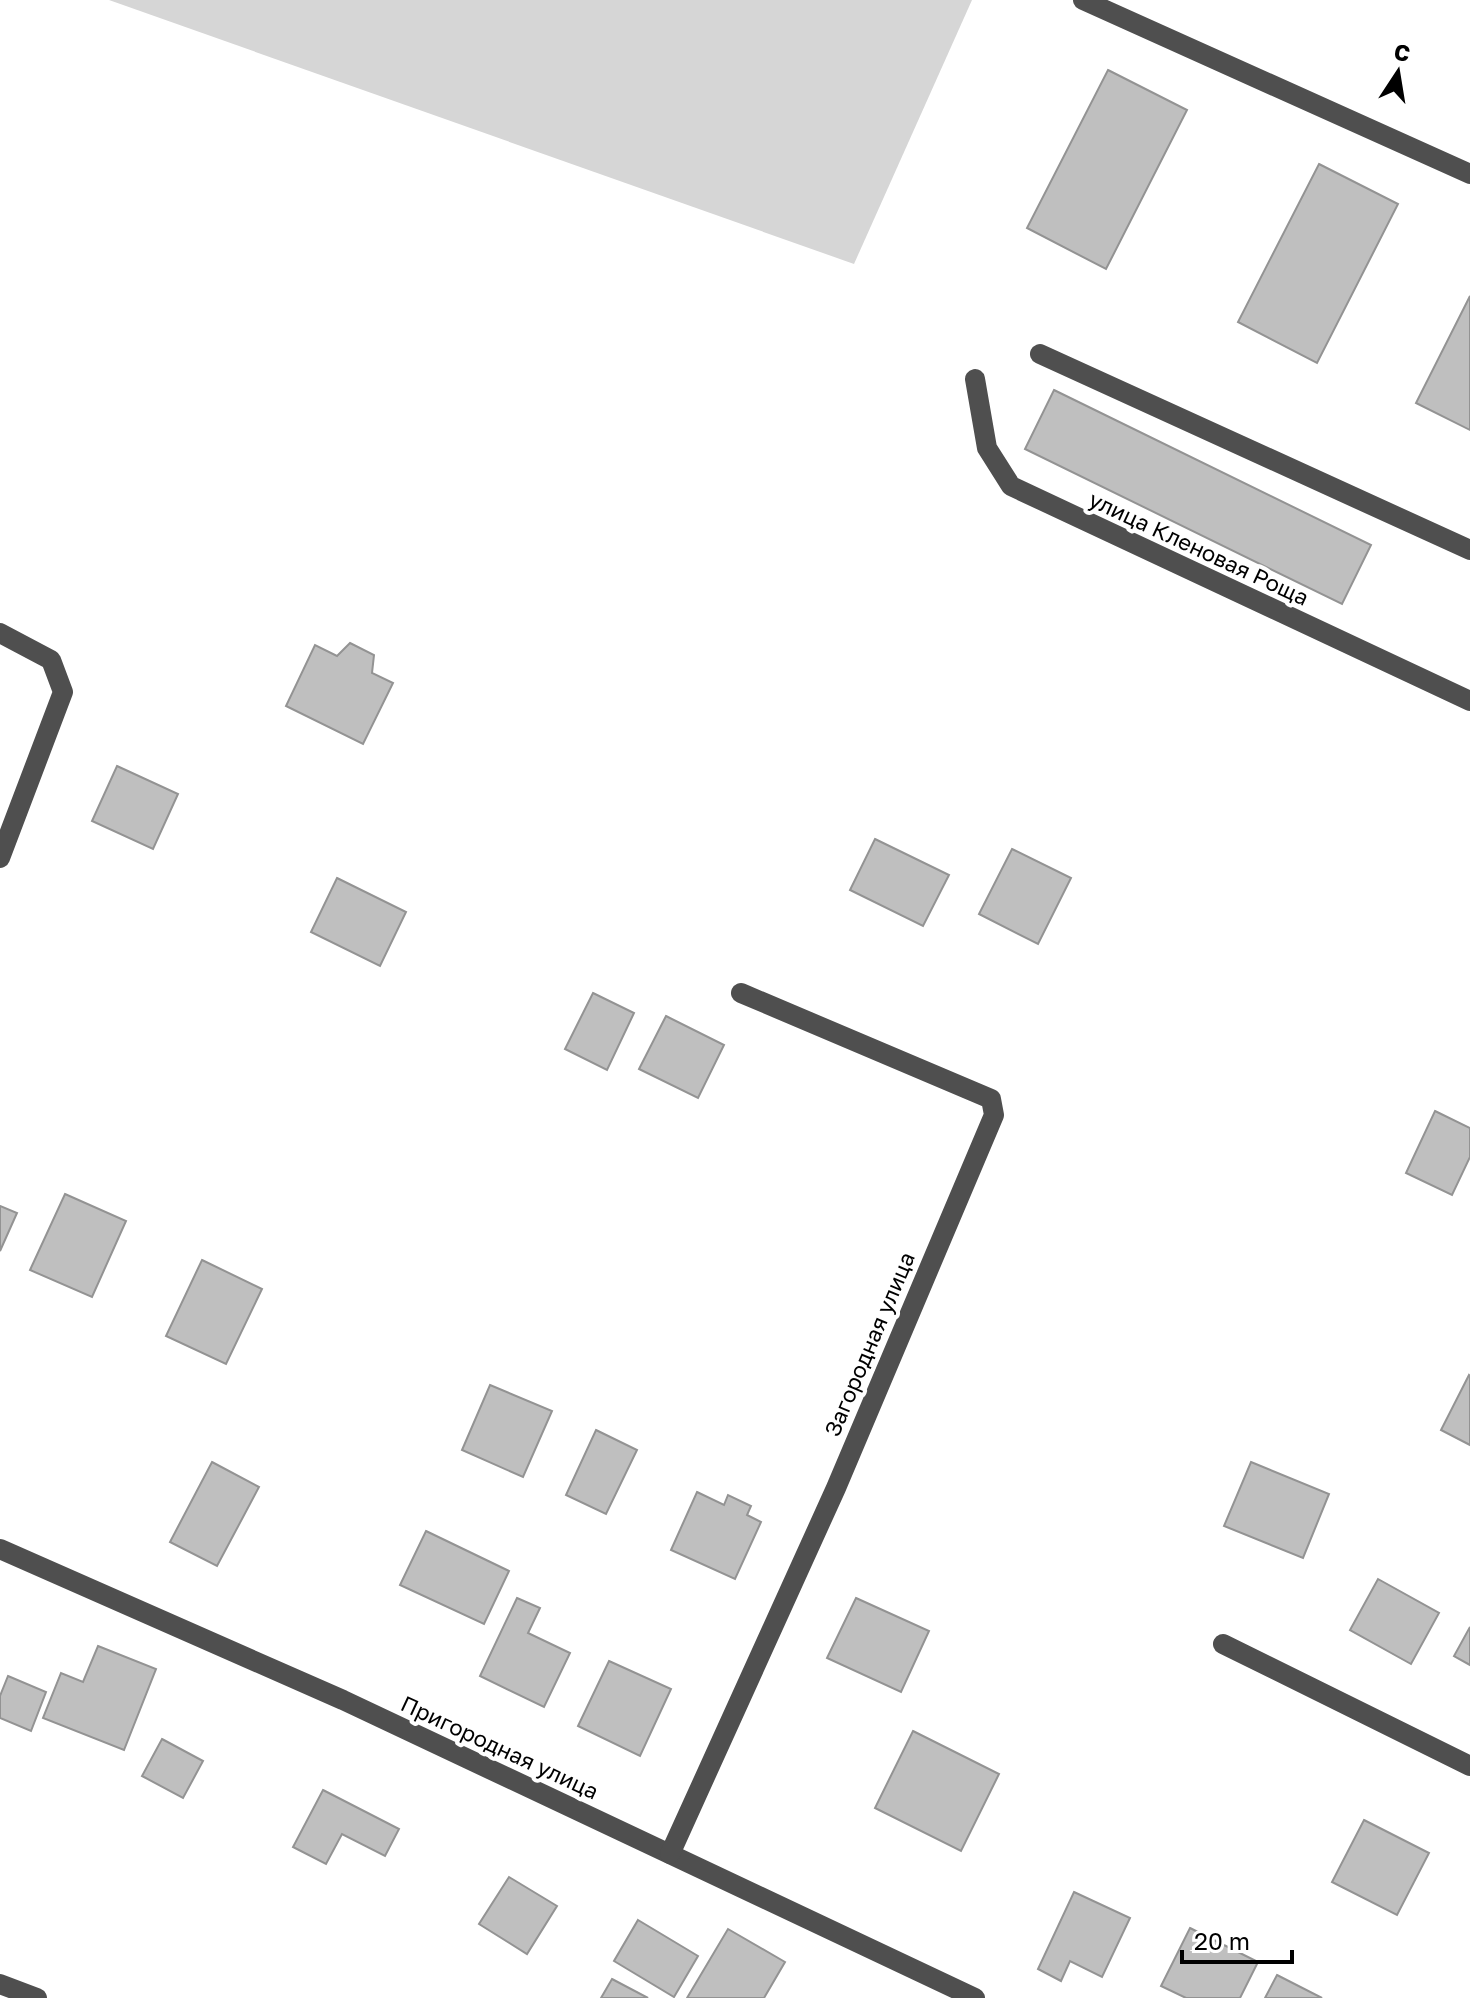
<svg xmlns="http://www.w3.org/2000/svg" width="1470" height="1998" font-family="'Golos Text',sans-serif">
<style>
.green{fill:#d6d6d6}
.building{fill:#bfbfbf;stroke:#939393;stroke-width:2}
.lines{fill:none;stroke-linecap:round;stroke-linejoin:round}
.minor{stroke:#4f4f4f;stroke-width:20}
.labels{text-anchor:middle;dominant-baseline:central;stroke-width:8;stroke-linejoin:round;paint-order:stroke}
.street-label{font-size:22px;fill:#000;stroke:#fff}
</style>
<rect width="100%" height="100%" fill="#fff"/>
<polygon class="green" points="109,0 972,0 854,264"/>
<g class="building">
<polygon points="1108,70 1187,110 1106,269 1027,228"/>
<polygon points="1319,164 1398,204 1317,363 1238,322"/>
<polygon points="1470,296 1470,430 1416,403"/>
<polygon points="1054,390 1371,545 1342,604 1025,449"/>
<polygon points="350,643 374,655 372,673 393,683 363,744 286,706 315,645 337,656"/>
<polygon points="117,766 178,794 153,849 92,821"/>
<polygon points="875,839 949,875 923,926 850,890"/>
<polygon points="1012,849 1071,878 1038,944 979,914"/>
<polygon points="337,878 406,912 380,966 311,932"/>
<polygon points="593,993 634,1013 607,1070 565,1049"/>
<polygon points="666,1016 724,1045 698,1098 639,1069"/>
<polygon points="1435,1111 1470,1128 1470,1157 1452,1195 1406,1173"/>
<polygon points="65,1194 126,1221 92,1297 30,1270"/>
<polygon points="0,1206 17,1213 0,1251"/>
<polygon points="202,1260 262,1289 226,1364 166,1336"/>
<polygon points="1469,1375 1470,1376 1470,1445 1441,1430"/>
<polygon points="490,1385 552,1411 523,1477 462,1450"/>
<polygon points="596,1430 637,1450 606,1514 566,1495"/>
<polygon points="212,1462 259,1487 217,1566 170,1542"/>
<polygon points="1251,1462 1329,1494 1303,1558 1224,1526"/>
<polygon points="697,1492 724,1505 728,1495 751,1506 747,1515 761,1522 735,1579 671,1550"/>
<polygon points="426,1531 509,1571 484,1624 400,1585"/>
<polygon points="1378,1579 1439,1613 1411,1664 1350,1630"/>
<polygon points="517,1598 540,1608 528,1633 570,1653 544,1707 480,1676"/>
<polygon points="856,1598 929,1631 901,1692 827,1658"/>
<polygon points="1470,1627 1470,1665 1454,1656"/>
<polygon points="98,1646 156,1669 124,1750 43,1718 61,1673 83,1682"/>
<polygon points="609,1661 671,1689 640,1756 578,1726"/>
<polygon points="8,1676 46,1692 31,1731 0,1718 0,1696"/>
<polygon points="913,1731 999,1774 961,1851 875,1808"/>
<polygon points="162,1739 203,1761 183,1798 142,1776"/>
<polygon points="323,1790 399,1829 385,1856 342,1834 326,1864 293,1847"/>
<polygon points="1364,1820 1429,1853 1397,1915 1332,1882"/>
<polygon points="509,1877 557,1906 527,1954 479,1924"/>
<polygon points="1074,1892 1130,1918 1102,1977 1070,1961 1061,1981 1038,1969"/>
<polygon points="638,1920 698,1956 674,1997 614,1961"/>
<polygon points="1190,1928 1258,1962 1240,1998 1186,1998 1161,1986"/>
<polygon points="728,1929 785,1962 764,1998 687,1998"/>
<polygon points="1277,1975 1322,1998 1265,1998"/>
<polygon points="612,1979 648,1998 601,1998"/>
</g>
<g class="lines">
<g class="minor">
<polyline points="1083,0 1470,174"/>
<polyline points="1040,354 1470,550"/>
<polyline points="975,379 987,448 1011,486 1470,701"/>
<polyline points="0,633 51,660 63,692 0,858"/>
<polyline points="0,1549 343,1700 975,1998"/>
<polyline points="1223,1644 1470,1766"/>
<polyline points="670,1854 836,1488 994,1115 991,1099 741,993"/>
<polyline points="0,1984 37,1998"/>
</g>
</g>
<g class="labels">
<g class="street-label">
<text transform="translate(1199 548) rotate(25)">улица Кленовая Роща</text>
<text transform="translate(869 1344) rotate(-67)">Загородная улица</text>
<text transform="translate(500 1747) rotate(25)">Пригородная улица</text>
</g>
</g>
<g transform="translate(1398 72) rotate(12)" stroke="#ffffff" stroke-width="6" paint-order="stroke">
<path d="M0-6L14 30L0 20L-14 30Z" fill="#000000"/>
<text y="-12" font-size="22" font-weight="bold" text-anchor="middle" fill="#000000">С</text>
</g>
<path d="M1182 1950v12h110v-12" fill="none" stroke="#000000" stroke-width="4"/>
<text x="1194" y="1950" font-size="24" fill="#000000" stroke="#ffffff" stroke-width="6" paint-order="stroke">20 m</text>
</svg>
